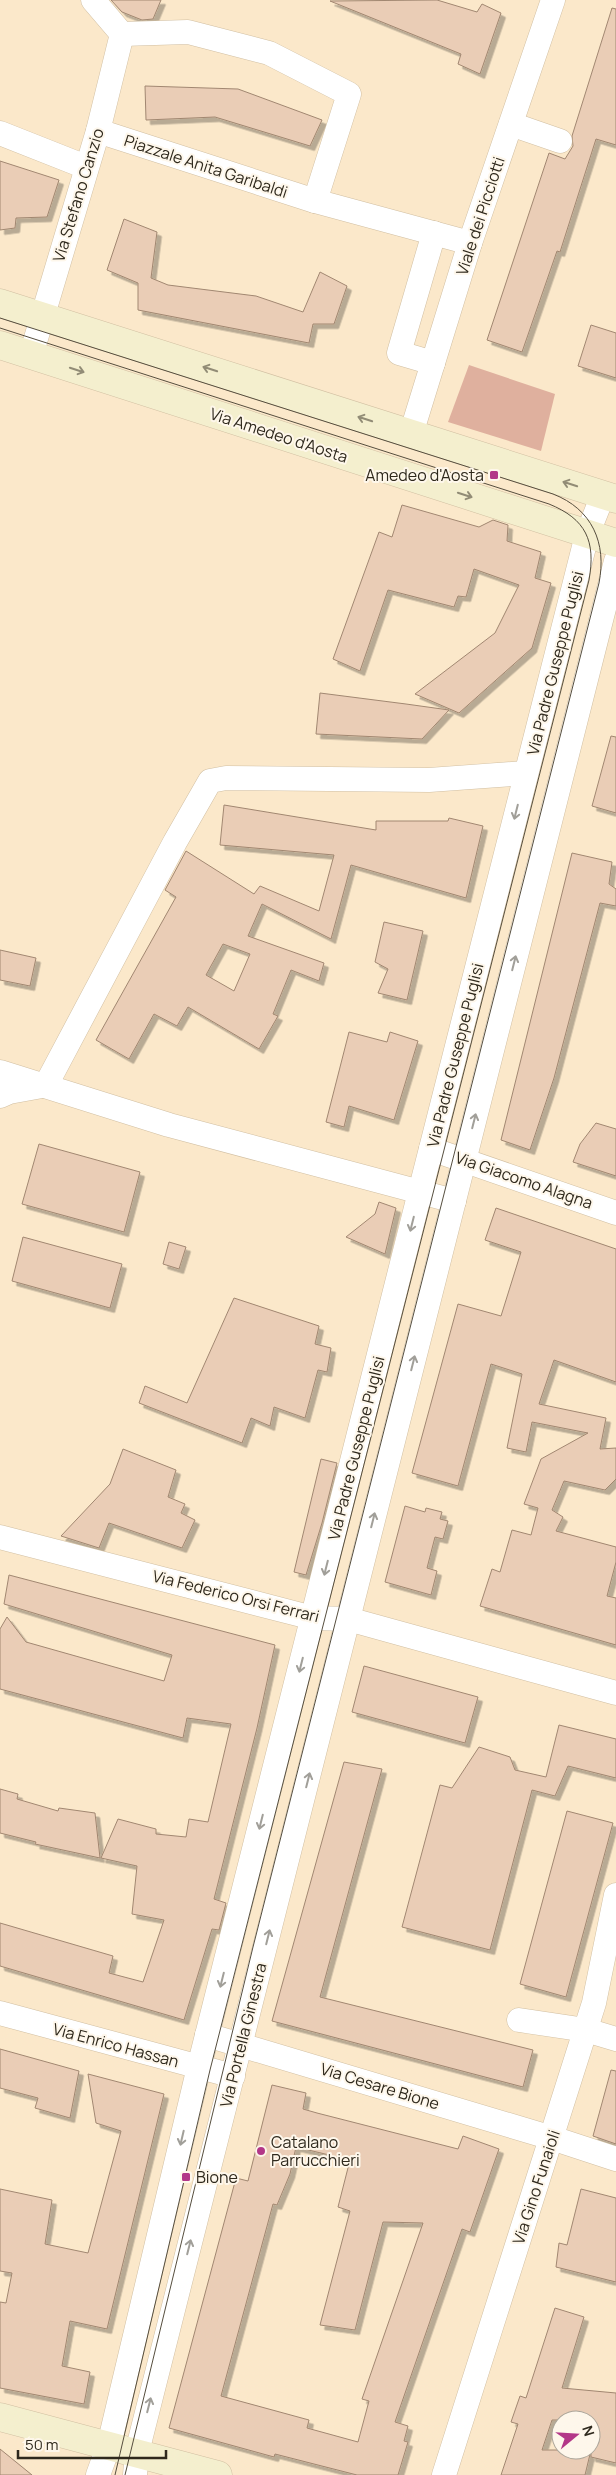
<svg xmlns="http://www.w3.org/2000/svg" width="616" height="2475" font-family="Manrope,sans-serif">
<style>
.green{fill:#dfb09e}
.building{fill:#eacdb6;stroke:#a18771;fill-rule:evenodd;filter:url(#shadow)}
.lines{fill:none;stroke-linecap:round;stroke-linejoin:round}
.street-casing{stroke:#d1bfa2;stroke-width:25}
.secondary-casing{stroke:#d1bfa2;stroke-width:29}
.street{stroke:#fff;stroke-width:24}
.secondary{stroke:#f4efce;stroke-width:28}
.tram{stroke:#564e3e;stroke-width:1}
.oneway{stroke:#928c76}
.oneway2{stroke:#a19f99}
.poi-dot{fill:#b33788;stroke:#fef7eb;stroke-width:2}
.labels{text-anchor:middle;dominant-baseline:central;stroke-width:4;stroke-linejoin:round;paint-order:stroke}
.street-label{font-size:16px;fill:#2f291d;stroke:#fef7eb}
.poi-label{font-size:16px;fill:#2f291d;stroke:#fef7eb;text-anchor:start}
</style>
<defs>
<filter id="shadow"><feDropShadow dx="4.5" dy="4.5" stdDeviation="0" flood-color="#0004"/></filter>
</defs>
<rect width="100%" height="100%" fill="#fbe8ca"/>
<polygon class="green" points="469,365 555,394 541,451 448,422"/>
<g class="building">
<polygon points="111,0 161,0 153,19 142,20 122,12"/>
<polygon points="437,0 477,12 482,4 501,13 480,74 458,64 461,54 330,1"/>
<polygon points="612,8 616,9 616,145 596,139 560,252 557,251 522,352 487,340 549,153 565,159 573,146 572,136"/>
<polygon points="145,86 238,89 322,120 310,146 215,117 146,120"/>
<polygon points="0,161 59,180 47,217 16,218 15,228 0,230"/>
<polygon points="124,219 157,232 151,278 168,285 256,296 303,312 320,272 347,286 334,324 313,324 309,343 138,310 138,283 107,270"/>
<polygon points="591,325 616,333 616,378 578,366"/>
<polygon points="402,505 479,527 493,520 508,525 507,541 541,552 535,578 551,583 532,648 459,713 415,694 495,633 519,585 474,569 466,597 458,596 454,607 388,590 360,671 333,659 379,532 392,537"/>
<polygon points="320,693 406,704 449,710 422,739 316,734"/>
<polygon points="611,736 616,737 616,813 592,806"/>
<path d="M224 805 376 830V821H448L449 818 483 826 466 898 351 865 331 939 262 904 248 936 324 963 319 981 291 970 273 1014 278 1016 259 1049 188 1007 177 1026 154 1014 129 1059 96 1040 176 897 165 890 186 851 254 894 260 886 319 911 334 855 220 845ZM223 944 250 954 234 991 206 975Z"/>
<polygon points="572,853 612,862 609,884 616,889 616,906 600,903 554,1078 530,1150 501,1140"/>
<polygon points="384,922 423,931 407,1000 378,993 388,969 375,962"/>
<polygon points="0,950 36,958 30,986 0,980"/>
<polygon points="349,1032 387,1042 390,1032 418,1041 394,1120 349,1106 344,1127 326,1122"/>
<polygon points="596,1123 616,1129 616,1176 573,1162 580,1144"/>
<polygon points="39,1144 140,1172 124,1232 22,1204"/>
<polygon points="379,1202 396,1208 385,1254 346,1237 375,1214"/>
<polygon points="496,1208 616,1249 616,1382 554,1360 539,1404 606,1418 600,1449 616,1448 616,1479 605,1490 564,1481 552,1510 563,1517 556,1531 616,1547 616,1562 607,1596 616,1598 616,1645 480,1606 492,1569 500,1572 512,1530 531,1535 538,1508 524,1504 541,1459 588,1433 532,1422 526,1452 507,1448 522,1374 491,1364 458,1486 412,1473 458,1304 501,1316 521,1252 485,1240"/>
<polygon points="23,1237 122,1264 110,1308 12,1281"/>
<polygon points="169,1242 186,1247 179,1269 163,1264"/>
<polygon points="234,1298 319,1326 315,1344 331,1348 327,1372 318,1370 305,1418 274,1407 270,1426 251,1418 242,1443 139,1403 145,1386 187,1403"/>
<polygon points="123,1449 176,1470 168,1497 185,1504 181,1513 195,1520 182,1548 109,1523 99,1548 61,1536 110,1484"/>
<polygon points="321,1459 337,1463 322,1523 306,1575 294,1572"/>
<polygon points="405,1506 425,1512 426,1508 442,1512 440,1519 448,1521 443,1539 435,1537 427,1568 437,1571 431,1595 385,1582"/>
<polygon points="9,1575 275,1645 257,1728 214,1899 226,1903 219,1930 212,1929 184,2020 0,1966 0,1923 113,1956 109,1973 143,1982 164,1920 132,1914 137,1866 101,1858 118,1819 156,1829 156,1834 186,1837 189,1819 208,1822 231,1724 187,1718 183,1738 0,1689 0,1629 7,1617 26,1642 164,1681 172,1655 4,1604"/>
<polygon points="364,1666 478,1697 465,1743 352,1712"/>
<polygon points="559,1725 616,1739 616,1778 568,1766 555,1796 532,1790 490,1950 402,1927 440,1785 452,1788 479,1747 510,1757 515,1770 546,1777"/>
<polygon points="344,1762 382,1769 320,1997 533,2050 523,2087 272,2021"/>
<polygon points="0,1789 18,1794 17,1799 58,1811 59,1808 95,1813 100,1858 35,1844 36,1842 0,1833"/>
<polygon points="567,1811 613,1823 566,1997 520,1984"/>
<polygon points="0,2049 79,2071 70,2118 35,2108 38,2098 0,2088"/>
<polygon points="611,2070 616,2071 616,2144 593,2136"/>
<polygon points="88,2074 164,2094 107,2329 70,2321 62,2366 90,2372 84,2404 0,2388 0,2302 6,2303 12,2273 0,2271 0,2189 52,2200 45,2244 88,2253 121,2131 96,2123"/>
<path d="M272 2085 306 2093 303 2109 317 2113 458 2149 463 2136 499 2149 470 2232 462 2229 395 2422 408 2426 404 2441 408 2442 398 2475H357L275 2454 274 2457 169 2428 236 2178 248 2181ZM296 2147 350 2160 338 2207 350 2211 320 2325 355 2330 383 2222 423 2223 362 2399 369 2401 358 2442 307 2428 309 2420 221 2396 273 2204 277 2205 290 2174Z"/>
<polygon points="581,2189 616,2198 616,2282 556,2267 559,2243 567,2245"/>
<polygon points="555,2308 584,2317 562,2388 616,2393 616,2463 591,2457 591,2420 552,2420 542,2450 591,2450 585,2475 501,2475 518,2424 511,2422 520,2396 526,2398"/>
<polygon points="0,2449 32,2475 0,2475"/>
</g>
<g class="lines">
<g class="street-casing">
<g id="street">
<polyline points="93,0 122,34"/>
<polyline points="122,34 188,32 269,53 349,94 315,201"/>
<polyline points="511,124 560,141"/>
<polyline points="98,131 315,201 470,243"/>
<polyline points="0,133 86,167"/>
<polyline points="31,355 98,131 122,34"/>
<polyline points="433,363 399,353 434,233"/>
<polyline points="411,434 470,243 553,0"/>
<polyline points="0,1072 169,1125 454,1201"/>
<polyline points="46,1085 175,842 210,781 226,778 429,780 526,773"/>
<polyline points="0,1096 9,1092 42,1086"/>
<polyline points="431,1149 616,1213"/>
<polyline points="0,1537 313,1618 348,1619 616,1693"/>
<polyline points="0,2013 233,2076"/>
<polyline points="519,2020 586,2030 616,2039"/>
<polyline points="207,2035 552,2138 616,2159"/>
<polyline points="98,2475 109,2445 199,2067 420,1192 587,535 603,495"/>
<polyline points="135,2475 137,2452 616,561"/>
<polyline points="444,2475 594,2003 616,1895"/>
</g>
</g>
<g class="secondary-casing">
<g id="secondary">
<polyline points="0,303 616,499"/>
<polyline points="0,345 616,543"/>
<polyline points="0,2417 218,2475"/>
</g>
</g>
<use href="#street" class="street"/>
<use href="#secondary" class="secondary"/>
<g class="tram">
<path d="M0 318 553 494C592 509 607 543 599 583L253 1947 125 2475"/>
<path d="M0 328 549 504C586 519 596 541 589 580L210 2070 115 2475"/>
</g>
</g>
<defs><path id="oneway-shaft" d="M-6 0H5M1.5-3L5.5 0L1.5 3" fill="none" stroke-width="1.6" stroke-linecap="round" stroke-linejoin="round" transform="scale(1.25)"/></defs>
<g class="oneway">
<use href="#oneway-shaft" transform="translate(210 369) rotate(-162)"/>
<use href="#oneway-shaft" transform="translate(77 370) rotate(18)"/>
<use href="#oneway-shaft" transform="translate(365 419) rotate(-162)"/>
<use href="#oneway-shaft" transform="translate(570 484) rotate(-162)"/>
<use href="#oneway-shaft" transform="translate(465 495) rotate(18)"/>
</g>
<g class="oneway2">
<use href="#oneway-shaft" transform="translate(516 812) rotate(104)"/>
<use href="#oneway-shaft" transform="translate(514 963) rotate(-76)"/>
<use href="#oneway-shaft" transform="translate(474 1121) rotate(-76)"/>
<use href="#oneway-shaft" transform="translate(412 1224) rotate(104)"/>
<use href="#oneway-shaft" transform="translate(413 1363) rotate(-76)"/>
<use href="#oneway-shaft" transform="translate(373 1520) rotate(-76)"/>
<use href="#oneway-shaft" transform="translate(326 1568) rotate(104)"/>
<use href="#oneway-shaft" transform="translate(301 1665) rotate(104)"/>
<use href="#oneway-shaft" transform="translate(308 1780) rotate(-76)"/>
<use href="#oneway-shaft" transform="translate(261 1822) rotate(104)"/>
<use href="#oneway-shaft" transform="translate(268 1937) rotate(-76)"/>
<use href="#oneway-shaft" transform="translate(222 1980) rotate(104)"/>
<use href="#oneway-shaft" transform="translate(182 2138) rotate(103)"/>
<use href="#oneway-shaft" transform="translate(189 2247) rotate(-76)"/>
<use href="#oneway-shaft" transform="translate(149 2405) rotate(-76)"/>
</g>
<g class="poi-dot">
<rect x="489" y="470" width="10" height="10" rx="2.5"/>
<circle cx="261" cy="2151" r="5"/>
<rect x="181" y="2172" width="10" height="10" rx="2.5"/>
</g>
<g class="labels">
<g class="street-label">
<text transform="translate(206 166) rotate(18)">Piazzale Anita Garibaldi</text>
<text transform="translate(78 195) rotate(-73)">Via Stefano Canzio</text>
<text transform="translate(480 216) rotate(-72)">Viale dei Picciotti</text>
<text transform="translate(279 435) rotate(18)">Via Amedeo d'Aosta</text>
<text transform="translate(555 663) rotate(-76)">Via Padre Guseppe Puglisi</text>
<text transform="translate(455 1055) rotate(-76)">Via Padre Guseppe Puglisi</text>
<text transform="translate(524 1180) rotate(19)">Via Giacomo Alagna</text>
<text transform="translate(356 1448) rotate(-76)">Via Padre Guseppe Puglisi</text>
<text transform="translate(236 1596) rotate(14)">Via Federico Orsi Ferrari</text>
<text transform="translate(243 2035) rotate(-76)">Via Portella Ginestra</text>
<text transform="translate(116 2045) rotate(15)">Via Enrico Hassan</text>
<text transform="translate(380 2086) rotate(17)">Via Cesare Bione</text>
<text transform="translate(536 2187) rotate(-72)">Via Gino Funaioli</text>
</g>
<g class="poi-label">
<text x="484" y="475" text-anchor="end">Amedeo d'Aosta</text>
<text x="271" y="2142">Catalano<tspan x="271" dy="18">Parrucchieri</tspan></text>
<text x="196" y="2177">Bione</text>
</g>
</g>
<g transform="translate(576 2435) rotate(72)"><circle r="24" fill="#fef7eb" stroke="#aba599"/>
<path d="M0-4L9 19L0 12L-9 19Z" fill="#b33788"/>
<text y="-8" font-size="14" font-weight="bold" text-anchor="middle" fill="#2f291d">N</text>
</g>
<path d="M18 2450v8h148v-8" fill="none" stroke="#2f291d" stroke-width="2.5"/>
<text x="25" y="2450" font-size="15" fill="#2f291d" stroke="#fef7eb" stroke-width="4" paint-order="stroke">50 m</text>
</svg>
